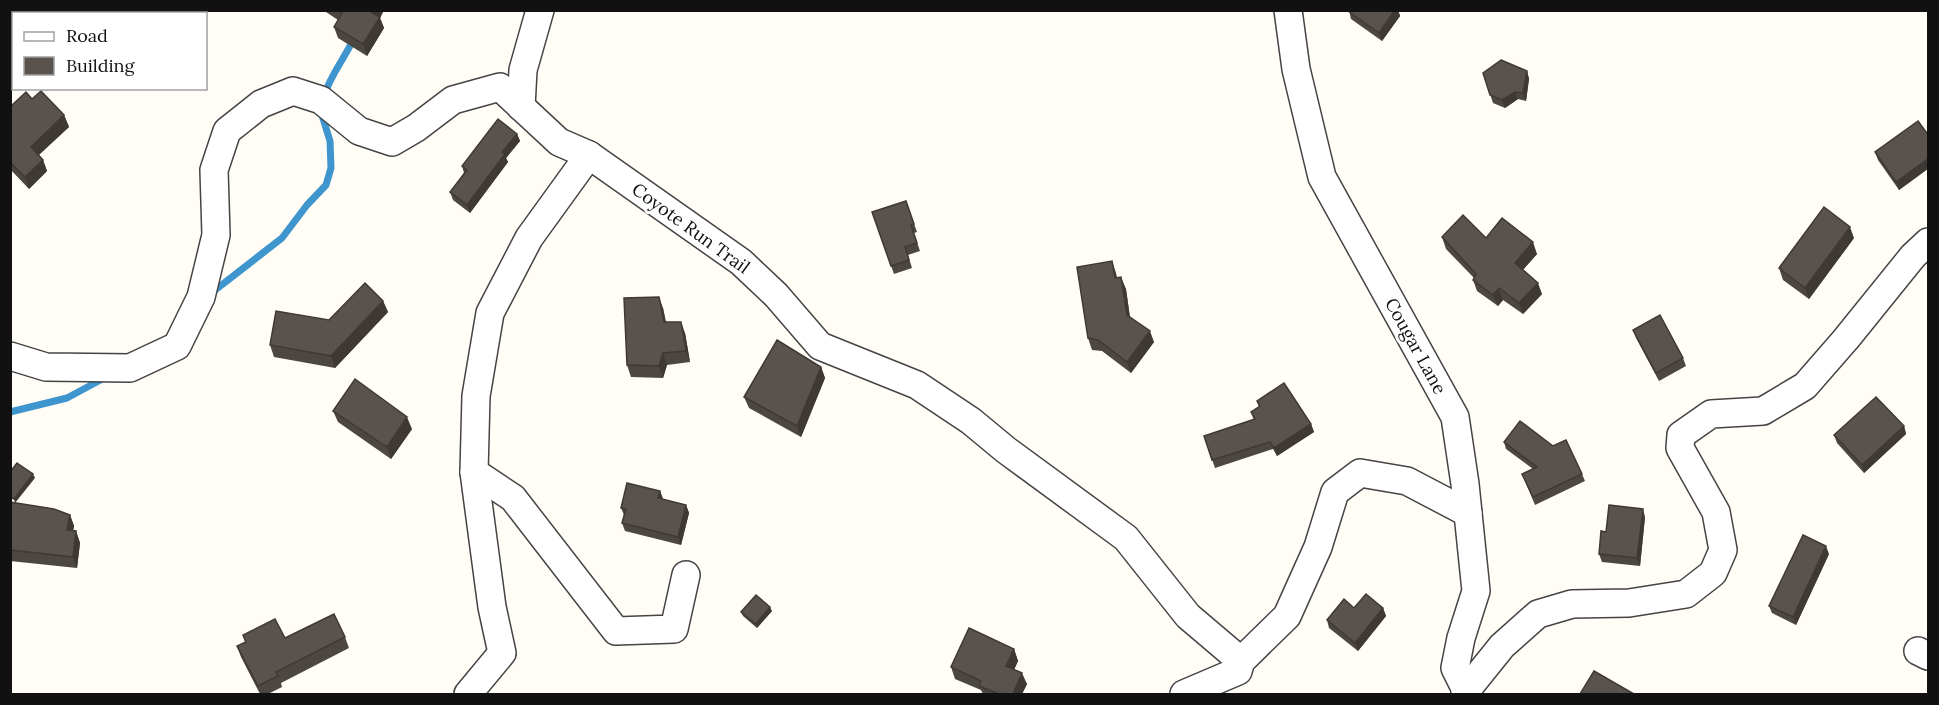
<svg xmlns="http://www.w3.org/2000/svg" width="1939" height="705" font-family="Lora,serif">
<style>
.lines{fill:none;stroke-linecap:round;stroke-linejoin:round}
.stream{stroke:#3f96cf;stroke-width:7}
.minor-casing{stroke:#444;stroke-width:30}
.minor{stroke:#fff;stroke-width:27}
.wall{fill:#4d4742}
.shaded-wall{fill:#3f3936}
.building{fill:#5a524d;stroke:#3f3936;stroke-width:1.5}
.labels{text-anchor:middle;dominant-baseline:central;stroke-width:6;stroke-linejoin:round;paint-order:stroke}
.street-label{font-size:18px;fill:#111;stroke:#fff}
</style>
<rect width="100%" height="100%" fill="#fffdf5"/>
<g class="lines">
<g class="stream">
<path d="M324 96C330 76 344 59 353 40"/>
<polyline points="210,294 282,238 307,205 326,185 331,168 330,141 321,112"/>
<polyline points="10,412 67,398 106,377"/>
</g>
<g class="minor-casing">
<g id="minor">
<polyline points="1288,10 1296,69 1322,177 1455,417 1465,484 1476,591 1461,638 1455,668 1468,694"/>
<polyline points="521,107 523,70 540,10"/>
<polyline points="10,356 46,367 130,368 177,346 201,297 216,235 214,170 227,131 261,104 293,91 321,100 359,131 392,142 416,128 453,100 500,87 559,142 589,155"/>
<polyline points="474,472 513,498 616,631 674,629 686,575"/>
<polyline points="1918,651 1928,656"/>
<polyline points="1465,692 1502,646 1538,614 1572,604 1629,603 1686,594 1713,573 1723,550 1716,512 1680,448 1681,435 1711,414 1763,411 1805,386 1846,339 1913,256 1928,242"/>
<polyline points="468,694 502,653 492,607 474,472 476,396 490,313 529,238 589,155 741,262 776,295 820,346 917,385 971,421 1006,450 1126,538 1188,616 1241,661"/>
<polyline points="1184,694 1238,671 1241,661 1287,616 1318,547 1335,492 1360,473 1407,481 1468,513"/>
</g>
</g>
<use href="#minor" class="minor"/>
</g>
<g class="wall">
<polygon points="323,10 384,10 380,18 384,28 367,56 338,38 334,27 338,20"/>
<polygon points="1349,10 1398,10 1400,16 1382,41 1351,19"/>
<polygon points="1527,71 1529,79 1526,101 1518,99 1505,108 1493,103 1483,73"/>
<polygon points="32,99 64,115 69,127 39,155 43,160 47,171 29,189 10,169 10,107"/>
<polygon points="517,134 520,141 506,158 508,162 470,213 453,200 450,192 464,173 462,166"/>
<polygon points="1929,136 1929,168 1899,190 1878,160 1875,152"/>
<polygon points="906,201 917,232 914,233 920,251 908,255 912,268 894,274 872,212"/>
<polygon points="1442,237 1486,238 1537,254 1523,270 1542,294 1523,314 1503,300 1498,306 1477,291 1473,280 1474,278 1446,249"/>
<polygon points="1854,238 1809,299 1783,280 1779,268"/>
<polygon points="1112,261 1117,278 1126,289 1130,317 1154,342 1131,373 1102,351 1092,350 1088,338"/>
<polygon points="383,301 388,312 335,368 274,357 270,345 329,320"/>
<polygon points="663,308 666,322 685,333 690,362 667,365 663,378 631,377 627,365"/>
<polygon points="1633,330 1683,358 1686,366 1659,381 1636,338"/>
<polygon points="821,367 825,378 801,437 749,408 744,397"/>
<polygon points="1257,401 1311,424 1314,432 1277,456 1273,449 1215,468 1204,436 1254,420 1251,412 1259,407"/>
<polygon points="333,411 412,429 391,459 338,422"/>
<polygon points="1904,426 1906,434 1864,473 1837,443 1834,435"/>
<polygon points="1504,442 1582,474 1585,481 1535,505 1522,474 1533,469 1506,449"/>
<polygon points="660,491 663,499 686,505 689,513 681,545 625,531 622,523 624,515 621,508"/>
<polygon points="10,502 70,515 74,526 73,531 76,531 80,543 77,568 10,561"/>
<polygon points="1645,517 1640,566 1602,562 1599,554 1606,532"/>
<polygon points="1829,554 1796,625 1772,613 1769,606"/>
<polygon points="1354,608 1383,608 1386,616 1358,651 1329,628 1327,620"/>
<polygon points="772,611 757,628 743,616 741,612"/>
<polygon points="243,635 285,638 345,637 349,648 281,683 282,687 268,694 260,694 241,657 237,646 245,642"/>
<polygon points="1014,649 1018,661 1014,669 1027,684 1022,694 983,694 981,690 955,679 951,667"/>
</g>
<g class="shaded-wall">
<polygon points="373,10 384,10 380,18 384,28 367,56 363,44"/>
<polygon points="1395,10 1398,10 1400,16 1382,41 1379,33"/>
<polygon points="1527,71 1529,79 1526,101 1523,93"/>
<polygon points="1515,92 1518,99 1505,108 1502,100"/>
<polygon points="64,115 69,127 35,158 31,147"/>
<polygon points="517,134 520,141 506,158 508,162 470,213 467,205 502,152"/>
<polygon points="1929,158 1929,168 1899,190 1896,182"/>
<polygon points="43,160 47,171 29,189 25,177"/>
<polygon points="1850,227 1854,238 1809,299 1805,288"/>
<polygon points="1533,242 1537,254 1519,274 1515,263"/>
<polygon points="1112,261 1116,273 1119,290 1115,278"/>
<polygon points="1121,277 1126,289 1131,326 1127,315"/>
<polygon points="1538,283 1542,294 1523,314 1519,303"/>
<polygon points="1499,288 1503,300 1498,306 1493,295"/>
<polygon points="659,297 663,308 668,334 664,322"/>
<polygon points="383,301 388,312 335,368 331,356"/>
<polygon points="681,322 685,333 690,362 686,351"/>
<polygon points="1150,331 1154,342 1131,373 1127,362"/>
<polygon points="663,353 667,365 663,378 659,366"/>
<polygon points="821,367 825,378 801,437 797,426"/>
<polygon points="407,417 412,429 391,459 387,447"/>
<polygon points="1311,424 1314,432 1277,456 1274,448"/>
<polygon points="1904,426 1906,434 1864,473 1862,465"/>
<polygon points="33,474 35,478 15,503 14,499"/>
<polygon points="660,491 663,499 658,498"/>
<polygon points="686,505 689,513 681,545 678,537"/>
<polygon points="1643,509 1645,517 1640,566 1637,558"/>
<polygon points="70,515 74,526 71,541 67,530"/>
<polygon points="76,531 80,543 77,568 73,557"/>
<polygon points="1826,546 1829,554 1796,625 1793,617"/>
<polygon points="770,607 772,611 757,628 756,624"/>
<polygon points="1383,608 1386,616 1358,651 1355,643"/>
<polygon points="1014,649 1018,661 1011,677 1006,666"/>
<polygon points="1022,673 1027,684 1022,694 1013,694"/>
</g>
<g class="building">
<polygon points="338,10 373,10 372,13 380,17 363,44 334,27 342,13"/>
<polygon points="1349,10 1395,10 1379,33 1348,11"/>
<polygon points="1501,60 1527,71 1523,93 1515,92 1502,100 1490,95 1483,73"/>
<polygon points="41,91 64,115 31,147 43,160 25,177 10,162 10,107 26,92 32,99"/>
<polygon points="498,119 517,134 502,152 505,154 467,205 450,192 467,170 462,166"/>
<polygon points="1918,121 1929,136 1929,158 1896,182 1875,152"/>
<polygon points="906,201 914,224 911,225 917,243 905,247 909,260 891,266 872,212"/>
<polygon points="1824,207 1850,227 1805,288 1779,268"/>
<polygon points="1463,215 1486,238 1502,218 1533,242 1515,263 1538,283 1519,303 1499,288 1493,295 1473,280 1476,274 1442,237"/>
<polygon points="1112,261 1115,278 1121,277 1127,315 1150,331 1127,362 1098,340 1088,338 1077,267"/>
<polygon points="365,283 383,301 331,356 270,345 276,311 329,320"/>
<polygon points="659,297 664,322 681,322 686,351 663,353 659,366 627,365 624,298"/>
<polygon points="1660,315 1683,358 1656,373 1633,330"/>
<polygon points="777,340 821,367 797,426 744,397"/>
<polygon points="355,379 407,417 387,447 333,411"/>
<polygon points="1284,383 1311,424 1274,448 1270,442 1212,460 1204,436 1255,419 1251,412 1260,406 1257,401"/>
<polygon points="1876,397 1904,426 1862,465 1834,435"/>
<polygon points="1520,421 1553,446 1566,440 1582,474 1533,497 1522,474 1537,467 1504,442"/>
<polygon points="17,463 33,474 14,499 10,497 10,472"/>
<polygon points="627,483 660,491 658,498 686,505 678,537 622,523 626,509 621,508"/>
<polygon points="10,502 54,509 70,515 67,530 76,531 73,557 10,550"/>
<polygon points="1609,505 1643,509 1637,558 1599,554 1601,531 1606,532"/>
<polygon points="1803,535 1826,546 1793,617 1769,606"/>
<polygon points="1366,594 1383,608 1355,643 1327,620 1344,599 1354,608"/>
<polygon points="756,595 770,607 756,624 741,612"/>
<polygon points="334,614 345,637 276,672 278,676 258,686 237,646 246,642 243,635 275,619 285,638"/>
<polygon points="969,628 1014,649 1006,666 1022,673 1013,694 999,694 979,686 981,681 951,667"/>
<polygon points="1594,671 1634,694 1580,694"/>
</g>
<g class="labels">
<g class="street-label">
<text transform="translate(691 228) rotate(36)">Coyote Run Trail</text>
<text transform="translate(1416 346) rotate(61)">Cougar Lane</text>
</g>
</g>
<rect width="1939" height="705" fill="none" stroke="#111111" stroke-width="24"/>
<rect x="12" y="12" width="195" height="78" fill="#ffffff" stroke="#a0a0a0" stroke-width="1.5"/>
<rect x="24" y="32" width="30" height="9" fill="#ffffff" stroke="#a0a0a0" stroke-width="1.5"/>
<text x="66" y="42" font-size="18" fill="#111111">Road</text>
<rect x="24" y="57" width="30" height="18" fill="#5a524d" stroke="#a0a0a0" stroke-width="1.5"/>
<text x="66" y="72" font-size="18" fill="#111111">Building</text>
</svg>
